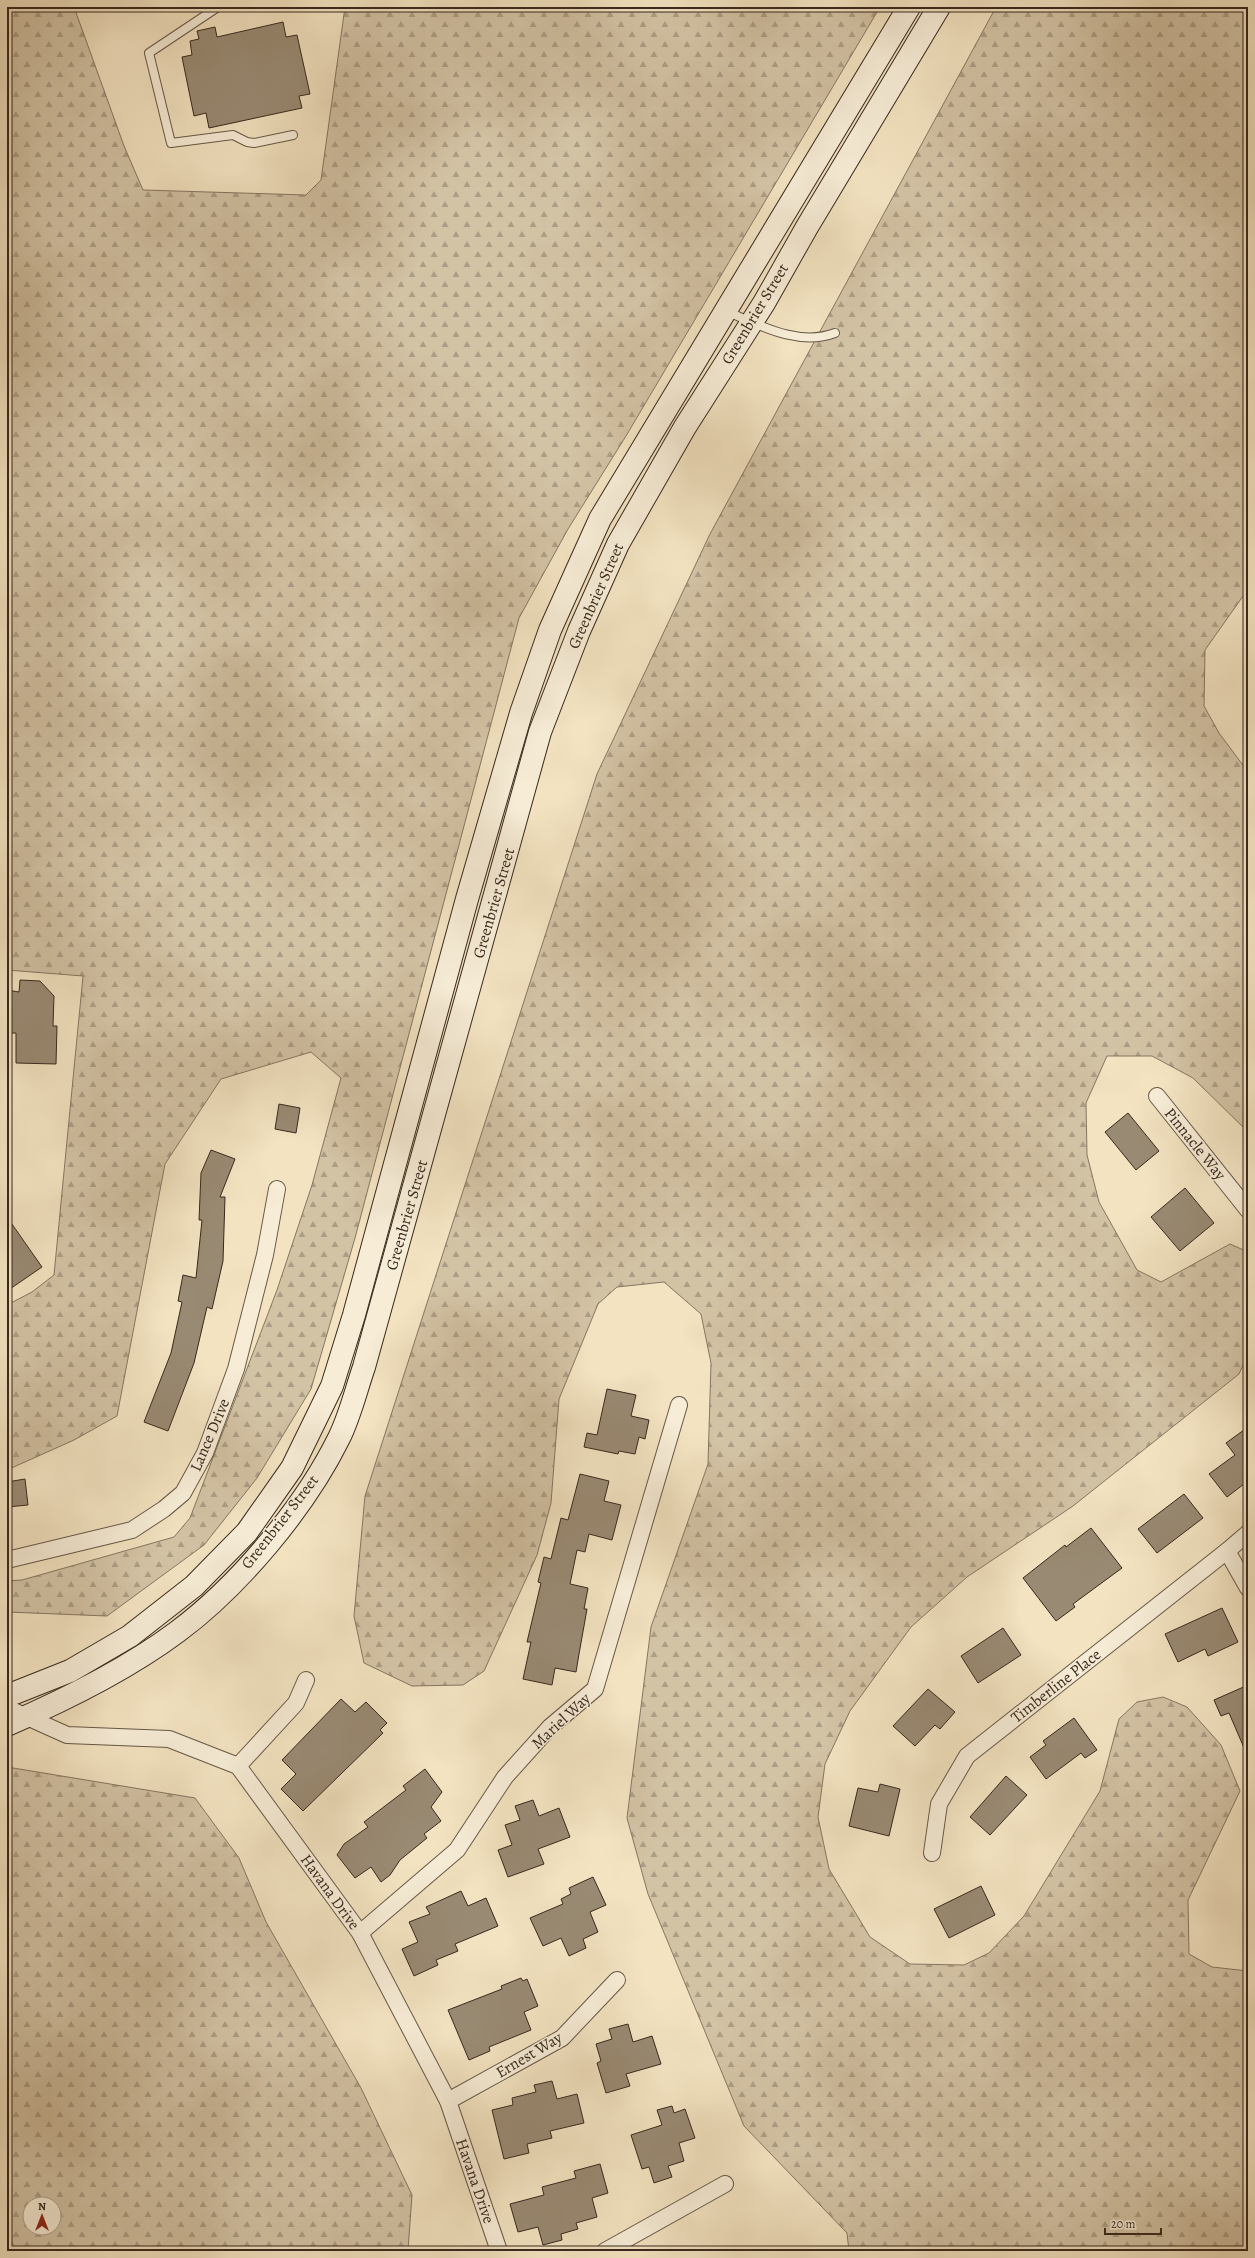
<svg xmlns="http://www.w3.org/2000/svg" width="1255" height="2258" font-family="Alegreya,serif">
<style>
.forest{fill:url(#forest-firs);stroke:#867662;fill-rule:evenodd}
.building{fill:#998a73;stroke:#38291e}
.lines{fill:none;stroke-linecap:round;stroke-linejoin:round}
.lane-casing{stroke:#675847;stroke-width:10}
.street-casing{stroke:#675847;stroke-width:18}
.secondary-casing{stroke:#38291e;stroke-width:24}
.lane{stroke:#f7edd7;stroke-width:8}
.street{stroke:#f7edd7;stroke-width:16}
.secondary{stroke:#f7edd7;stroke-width:22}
.labels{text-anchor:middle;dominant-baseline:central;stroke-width:3;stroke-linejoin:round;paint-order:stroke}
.street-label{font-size:16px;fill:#38291e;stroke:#f7edd7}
</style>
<defs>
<pattern id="forest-firs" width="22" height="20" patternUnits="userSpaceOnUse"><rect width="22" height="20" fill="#d3c3a5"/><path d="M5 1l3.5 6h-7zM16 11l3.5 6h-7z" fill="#ac9e86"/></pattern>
</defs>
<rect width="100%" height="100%" fill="#f3e3c1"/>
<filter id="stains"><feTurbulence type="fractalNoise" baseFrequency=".005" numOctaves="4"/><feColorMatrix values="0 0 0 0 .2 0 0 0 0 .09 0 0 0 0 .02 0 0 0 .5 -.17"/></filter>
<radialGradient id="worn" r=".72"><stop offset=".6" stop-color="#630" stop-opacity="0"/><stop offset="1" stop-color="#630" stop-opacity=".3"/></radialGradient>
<g class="forest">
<polygon points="7,7 74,7 124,146 143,190 306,195 321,180 345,7 880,7 626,436 568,529 519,618 355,1238 311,1389 257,1478 204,1545 107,1616 7,1612 7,1581 22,1580 174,1537 190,1518 277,1290 312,1185 341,1078 311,1052 221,1079 165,1164 117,1416 74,1440 7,1470 7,1305 32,1292 54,1275 83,976 7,970"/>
<polygon points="996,7 1248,7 1248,589 1205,650 1204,706 1219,733 1248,772 1248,1132 1193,1078 1152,1056 1107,1056 1086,1103 1087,1155 1099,1202 1137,1270 1161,1282 1230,1244 1248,1252 1248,1354 1239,1374 1073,1506 967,1577 911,1627 850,1711 825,1764 818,1817 829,1869 870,1937 910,1964 964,1965 989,1953 1024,1916 1100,1791 1119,1719 1137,1702 1163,1697 1187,1707 1221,1745 1240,1791 1188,1900 1189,1954 1212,1967 1248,1971 1248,2251 849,2251 847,2233 744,2126 648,1894 627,1818 651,1627 708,1464 711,1363 701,1314 664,1282 617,1287 598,1304 559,1399 551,1503 537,1555 484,1671 463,1685 412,1686 364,1663 354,1616 365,1496 597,774 710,534"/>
<path d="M7 1767 195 1798 239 1858 266 1922 361 2088 412 2195 408 2250 16 2251 7 2232ZM30 2204H54V2228H30Z"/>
</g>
<g class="building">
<polygon points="283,22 286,37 297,35 310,94 299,96 302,108 209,128 206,113 194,116 182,57 192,55 190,41 199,39 197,31 215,27 217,37"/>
<polygon points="20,980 40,981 54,996 53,1026 57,1026 56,1064 16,1063 16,1033 7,1033 7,990 19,992"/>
<polygon points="279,1104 300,1108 296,1133 275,1129"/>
<polygon points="1128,1113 1159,1151 1136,1170 1105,1132"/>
<polygon points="211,1150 235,1159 220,1197 225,1197 223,1261 212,1309 207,1307 194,1363 168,1431 144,1422 171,1353 182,1302 178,1301 183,1275 196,1278 202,1220 199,1220 201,1173"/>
<polygon points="1185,1188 1214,1223 1180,1251 1151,1217"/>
<polygon points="7,1217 42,1267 7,1291"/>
<polygon points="607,1389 636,1395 631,1416 649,1420 645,1439 639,1437 635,1454 619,1451 618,1454 584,1447 587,1433 597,1435"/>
<polygon points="1248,1427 1248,1481 1227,1497 1209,1474 1235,1455 1226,1443"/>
<polygon points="580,1474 609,1481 604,1501 621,1505 612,1540 589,1534 585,1552 577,1550 570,1584 588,1588 584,1609 587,1609 579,1654 576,1672 555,1668 552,1685 523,1679 531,1642 527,1642 541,1583 538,1582 544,1557 551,1559 561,1518 568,1520"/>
<polygon points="25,1479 28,1505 7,1507 7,1482"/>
<polygon points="1184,1494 1203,1518 1157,1553 1138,1529"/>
<polygon points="1091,1528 1122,1568 1073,1604 1075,1607 1056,1621 1023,1578 1065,1545 1066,1547"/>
<polygon points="1222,1608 1238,1642 1208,1656 1205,1649 1178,1662 1165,1634"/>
<polygon points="1003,1628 1021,1655 978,1683 961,1656"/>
<polygon points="1248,1685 1248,1757 1229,1713 1221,1716 1214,1700"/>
<polygon points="928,1689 955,1712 940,1729 935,1725 915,1746 893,1726"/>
<polygon points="341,1699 355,1712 366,1702 387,1723 380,1730 383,1733 303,1811 281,1789 296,1774 282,1760"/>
<polygon points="1074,1718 1097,1750 1085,1758 1081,1753 1046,1779 1030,1757 1046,1745 1043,1741"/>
<polygon points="425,1769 442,1792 431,1807 441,1821 424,1834 427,1838 400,1860 390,1875 381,1882 371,1867 355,1878 337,1855 344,1844 368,1827 364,1822 406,1790 403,1786"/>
<polygon points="1006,1776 1027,1795 990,1835 970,1817"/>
<polygon points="880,1784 900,1789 889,1836 849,1826 858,1788 878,1792"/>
<polygon points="533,1800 539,1816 559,1808 570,1837 538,1849 544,1864 508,1877 498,1850 512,1845 505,1825 520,1820 515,1806"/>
<polygon points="593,1877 606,1905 590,1912 598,1932 583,1939 586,1948 569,1956 561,1938 543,1946 530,1918 563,1904 561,1899 571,1894 569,1888"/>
<polygon points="981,1886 995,1915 949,1938 934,1909"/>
<polygon points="461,1891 468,1906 486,1898 498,1926 455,1944 458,1951 436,1960 438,1965 414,1976 402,1949 418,1942 409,1922 430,1914 426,1907"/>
<polygon points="521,1978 523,1981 527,1979 538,2006 524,2012 531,2030 489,2047 490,2051 469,2060 448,2010 502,1989 501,1986"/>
<polygon points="628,2024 633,2042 652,2036 661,2064 626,2074 630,2086 606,2093 597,2063 601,2061 596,2044 612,2039 609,2029"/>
<polygon points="552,2081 557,2099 577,2094 584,2123 550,2131 552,2138 527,2144 529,2153 504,2159 492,2110 513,2105 512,2098 536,2092 534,2085"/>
<polygon points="672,2106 674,2113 685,2109 695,2138 679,2143 684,2161 668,2166 672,2177 654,2183 649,2167 642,2169 631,2135 662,2125 657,2110"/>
<polygon points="600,2164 608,2193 592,2198 597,2217 576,2223 578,2229 561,2234 562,2240 543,2245 538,2227 518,2232 510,2204 544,2195 542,2187 576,2178 574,2171"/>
</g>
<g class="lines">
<g class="lane-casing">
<g id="lane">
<polyline points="218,7 149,53 171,143 233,135 247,142 254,143 293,135"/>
<path d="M726 311C759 325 798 347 835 333"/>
</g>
</g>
<g class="street-casing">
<g id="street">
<polyline points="1157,1096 1248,1210"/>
<polyline points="1248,1533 1227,1551 1248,1588"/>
<polyline points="7,1560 132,1530 164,1509 183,1493 205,1453 236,1369 265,1255 277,1189"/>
<polyline points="7,1708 67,1735 169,1739 238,1766 360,1933 448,2101 499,2251"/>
<polyline points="238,1766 296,1703 306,1680"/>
<polyline points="932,1853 939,1804 967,1756 1227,1551"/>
<polyline points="360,1933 457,1850 505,1777 550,1727 595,1689 679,1405"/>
<polyline points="448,2101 562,2038 617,1980"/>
<polyline points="605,2251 725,2184"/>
</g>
</g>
<g class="secondary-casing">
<g id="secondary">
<polyline points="7,1696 70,1671 130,1636 194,1586 247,1532 292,1468 332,1386 354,1315 467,899 521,713 550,630 600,519 909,7"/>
<path d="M7 1725C65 1700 126 1670 177 1632 239 1586 305 1507 339 1438 350 1416 356 1390 364 1367L540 732 579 631 618 544 685 427 764 303 807 227 939 7"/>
</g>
</g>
<use href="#lane" class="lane"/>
<use href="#street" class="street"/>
<use href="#secondary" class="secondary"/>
</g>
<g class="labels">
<g class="street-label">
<text transform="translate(755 314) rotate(-59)">Greenbrier Street</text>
<text transform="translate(596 596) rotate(-66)">Greenbrier Street</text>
<text transform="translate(494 903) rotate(-74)">Greenbrier Street</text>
<text transform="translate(1195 1144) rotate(51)">Pinnacle Way</text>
<text transform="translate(407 1215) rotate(-74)">Greenbrier Street</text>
<text transform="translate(210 1435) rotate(-67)">Lance Drive</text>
<text transform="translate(280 1522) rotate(-52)">Greenbrier Street</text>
<text transform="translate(1056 1686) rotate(-38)">Timberline Place</text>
<text transform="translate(561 1721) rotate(-43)">Mariel Way</text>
<text transform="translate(330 1892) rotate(54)">Havana Drive</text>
<text transform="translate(529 2055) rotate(-31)">Ernest Way</text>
<text transform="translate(475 2181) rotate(71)">Havana Drive</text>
</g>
</g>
<rect width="1255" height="2258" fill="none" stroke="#f3e3c1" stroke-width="24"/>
<rect x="8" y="8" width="1239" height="2242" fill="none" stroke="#38291e" stroke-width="2"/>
<rect x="12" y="12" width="1231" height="2234" fill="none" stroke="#38291e"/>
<g transform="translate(42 2216)"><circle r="19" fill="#f7edd7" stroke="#ab9f8d"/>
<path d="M0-3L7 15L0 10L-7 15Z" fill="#8f2418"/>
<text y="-6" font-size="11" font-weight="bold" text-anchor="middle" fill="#38291e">N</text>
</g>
<path d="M1105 2228v6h56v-6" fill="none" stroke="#38291e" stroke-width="2"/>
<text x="1111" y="2228" font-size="12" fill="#38291e" stroke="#f7edd7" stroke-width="3" paint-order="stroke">20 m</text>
<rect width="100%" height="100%" filter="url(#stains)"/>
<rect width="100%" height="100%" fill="url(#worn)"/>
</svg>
